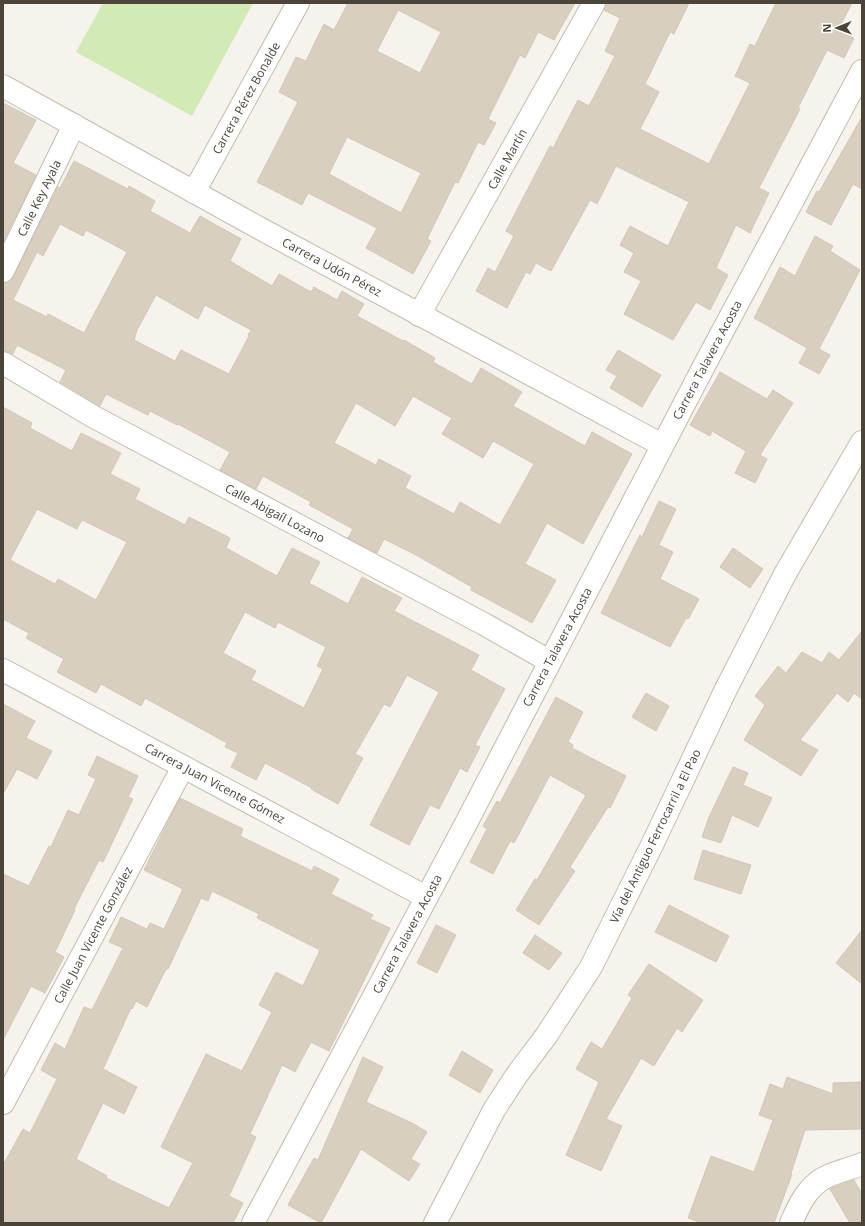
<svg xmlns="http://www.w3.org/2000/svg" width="865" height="1226" font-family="'Open Sans',sans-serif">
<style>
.green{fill:#d2eab5}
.building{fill:#d8cfc1;stroke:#d3c7b4;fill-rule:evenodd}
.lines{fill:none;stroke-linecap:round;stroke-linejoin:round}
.minor-casing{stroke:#c2bbae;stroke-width:24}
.minor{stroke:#fff;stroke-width:22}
.labels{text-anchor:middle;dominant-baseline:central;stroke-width:3;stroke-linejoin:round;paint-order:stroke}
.street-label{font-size:12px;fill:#4b4439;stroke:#fff}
</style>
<rect width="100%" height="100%" fill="#f6f3ec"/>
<polygon class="green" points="103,3 253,3 192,116 76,52"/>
<g class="building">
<path d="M348 3H575L554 40 538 32 525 58 520 55 488 119 496 123 484 145 478 142 458 183 455 182 427 239 431 241 413 274 366 248 377 228 308 193 302 205 257 182 298 102 279 92 296 57 306 61 324 24 334 30ZM398 10 441 32 420 73 377 51ZM347 137 421 173 401 213 329 174Z"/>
<polygon points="606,3 689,3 674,34 670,32 645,84 659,92 640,129 709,164 750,83 735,76 750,44 755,46 776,3 852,3 838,30 854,38 844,58 827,50 798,108 800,109 759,188 769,193 750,233 736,225 716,268 728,275 710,310 696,302 673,340 624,314 641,281 624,272 634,253 620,245 630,226 668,246 689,202 616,166 597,204 590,200 551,271 536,263 530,274 526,272 507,308 476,291 488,268 495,272 514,236 506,231 550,146 553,148 578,100 589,106 615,56 605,51 620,18 604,10"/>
<polygon points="3,103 36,120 13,163 36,175 3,242"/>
<polygon points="862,117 862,189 853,184 831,225 806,212 817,191 819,192"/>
<path d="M74 161 128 189 129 186 155 201 150 211 190 233 200 216 241 239 230 261 272 286 279 274 311 292 314 287 337 300 342 291 364 304 357 316 403 341 404 340 435 358 433 362 472 384 481 368 522 392 513 406 585 446 592 432 632 454 583 544 547 523 525 564 556 580 532 623 471 590 472 587 416 555 384 539 377 553 348 538 353 529 309 505 311 502 263 476 256 489 220 470 230 452 178 424 177 425 150 411 148 415 106 394 100 406 60 382 66 370 17 345 13 354 3 351V283L10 282 14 276 58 187 60 188ZM60 224 83 236 86 230 127 252 84 333 48 314 47 317 13 300 37 252 43 256ZM156 295 198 319 205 305 251 330 248 335 249 336 229 374 181 350 175 361 134 340 137 330ZM413 396 452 418 442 434 483 458 493 441 534 464 500 525 460 502 454 514 405 488 411 476 379 459 376 465 334 443 356 403 395 426Z"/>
<polygon points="815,236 833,246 830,251 860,270 819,349 830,355 819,374 799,363 807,348 754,318 780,267 795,276"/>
<polygon points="618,350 661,375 642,407 610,388 617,376 606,370"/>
<polygon points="720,372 767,399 773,390 793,403 760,455 767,459 755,483 735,473 746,451 712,431 710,436 690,425"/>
<path d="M3 407 32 423 30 428 72 451 81 433 121 453 110 474 140 489 135 499 185 525 189 517 230 538 226 548 277 576 292 548 320 562 309 583 348 604 362 577 402 598 394 611 479 655 471 670 505 689 475 745 480 747 467 772 460 768 439 809 430 805 409 845 370 825 439 692 407 675 390 707 384 704 355 754 363 758 338 804 311 789 312 788 265 763 256 780 231 767 238 753 225 747 227 743 145 698 141 706 101 684 96 693 57 672 64 659 26 638 29 633 3 619ZM37 509 77 529 82 520 127 542 96 600 58 579 55 584 10 560ZM245 612 275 628 278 622 326 647 317 666 323 669 304 708 251 680 256 671 223 653Z"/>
<polygon points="659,501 676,509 659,545 673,552 660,579 699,599 688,619 686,618 670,647 601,613 640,535 642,537"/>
<polygon points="733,548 763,569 750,588 720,567"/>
<polygon points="862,631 862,699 854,693 848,702 837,693 800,740 818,750 801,776 744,740 765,705 755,696 778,666 786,673 802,652 822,663 829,652 839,660"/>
<polygon points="646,693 669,706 656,731 632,717"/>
<polygon points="556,697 583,712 568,742 573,745 572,748 626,776 610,808 608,807 570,867 575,871 539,925 516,910 535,879 537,880 586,795 550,775 514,843 510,841 493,874 470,862 487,829 483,826 497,801 500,803"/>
<polygon points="3,704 35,721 26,738 52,751 37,779 17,769 3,794"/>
<polygon points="97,756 138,776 128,797 133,799 103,862 99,860 74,909 75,910 55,952 64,957 45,993 31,986 3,1040 3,874 29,886 49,846 51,847 68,810 79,815 96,779 88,775"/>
<polygon points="733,767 748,773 743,785 772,798 758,827 732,815 721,843 702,837 709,817"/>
<path d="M180 798 243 829 240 836 312 871 314 866 339 879 331 894 373 915 370 919 390 928 329 1051 311 1042 295 1072 282 1065 250 1134 256 1137 229 1196 243 1203 233 1223H3V1165L23 1129 30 1133 57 1079 41 1070 55 1043 65 1049 84 1007 92 1010 123 948 109 942 121 917 147 929 150 923 164 929 183 889 144 870ZM212 891 259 914 257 918 320 950 303 986 276 972 259 1005 272 1012 242 1071 206 1054 161 1147 193 1163 169 1208 106 1178 107 1176 76 1159 103 1103 124 1114 137 1087 103 1069 131 1008 132 1009 136 1001 147 1007 166 969H168L201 898 208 901Z"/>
<polygon points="703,850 751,865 741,894 694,879"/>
<polygon points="669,905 729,936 716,962 655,932"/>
<polygon points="436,925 456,935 437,973 417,963"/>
<polygon points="862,930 862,984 836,963"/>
<polygon points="535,935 562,953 549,970 523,953"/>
<polygon points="649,964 703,1000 682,1032 677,1028 654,1066 641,1058 606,1119 622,1126 601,1171 566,1155 599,1082 576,1069 591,1042 602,1049 632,998 628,995"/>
<polygon points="462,1051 493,1070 480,1093 449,1075"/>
<polygon points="363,1057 383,1067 366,1102 412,1123 427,1132 411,1159 420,1164 409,1181 361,1149 321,1223 288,1205 314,1158 318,1160"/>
<polygon points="787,1077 833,1094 833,1083 862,1082 862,1129 805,1130 791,1173 792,1174 774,1223 702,1223 688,1218 711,1156 754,1172 773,1120 759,1115 770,1084 783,1089"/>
<polygon points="854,1180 862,1194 862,1223 850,1223 830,1189"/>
</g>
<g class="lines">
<g class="minor-casing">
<g id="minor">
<polyline points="3,86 261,229 662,445"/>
<polyline points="194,192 298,3"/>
<polyline points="3,271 74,125"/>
<polyline points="419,315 594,3"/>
<polyline points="3,363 94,417 484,624 549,661"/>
<polyline points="3,670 426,897"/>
<polyline points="3,1103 183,767"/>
<polyline points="253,1223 462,831 704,366 862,71"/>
<polyline points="435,1223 494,1110 516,1076 546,1036 591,967 652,845 726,689 785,574 862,442"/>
<path d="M791 1223C798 1207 807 1187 824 1178 835 1172 850 1169 862 1164"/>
</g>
</g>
<use href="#minor" class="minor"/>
</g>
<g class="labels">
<g class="street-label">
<text transform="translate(246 98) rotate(-61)">Carrera Pérez Bonalde</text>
<text transform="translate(507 159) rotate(-61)">Calle Martín</text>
<text transform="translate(39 198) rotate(-64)">Calle Key Ayala</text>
<text transform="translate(332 267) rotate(28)">Carrera Udón Pérez</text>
<text transform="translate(707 360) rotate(-62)">Carrera Talavera Acosta</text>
<text transform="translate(275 513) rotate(28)">Calle Abigaíl Lozano</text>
<text transform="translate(557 647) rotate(-62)">Carrera Talavera Acosta</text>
<text transform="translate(215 783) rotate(28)">Carrera Juan Vicente Gómez</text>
<text transform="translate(655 836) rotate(-64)">Vía del Antiguo Ferrocarril a El Pao</text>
<text transform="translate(407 934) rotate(-62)">Carrera Talavera Acosta</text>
<text transform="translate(93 935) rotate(-62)">Calle Juan Vicente González</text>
</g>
</g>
<rect width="865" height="1226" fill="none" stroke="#4b4439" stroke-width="8"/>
<g transform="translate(837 28) rotate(269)" stroke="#ffffff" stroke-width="3" paint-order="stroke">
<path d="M0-3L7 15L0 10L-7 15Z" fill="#4b4439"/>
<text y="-6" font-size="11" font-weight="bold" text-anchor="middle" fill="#4b4439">N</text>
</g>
</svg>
